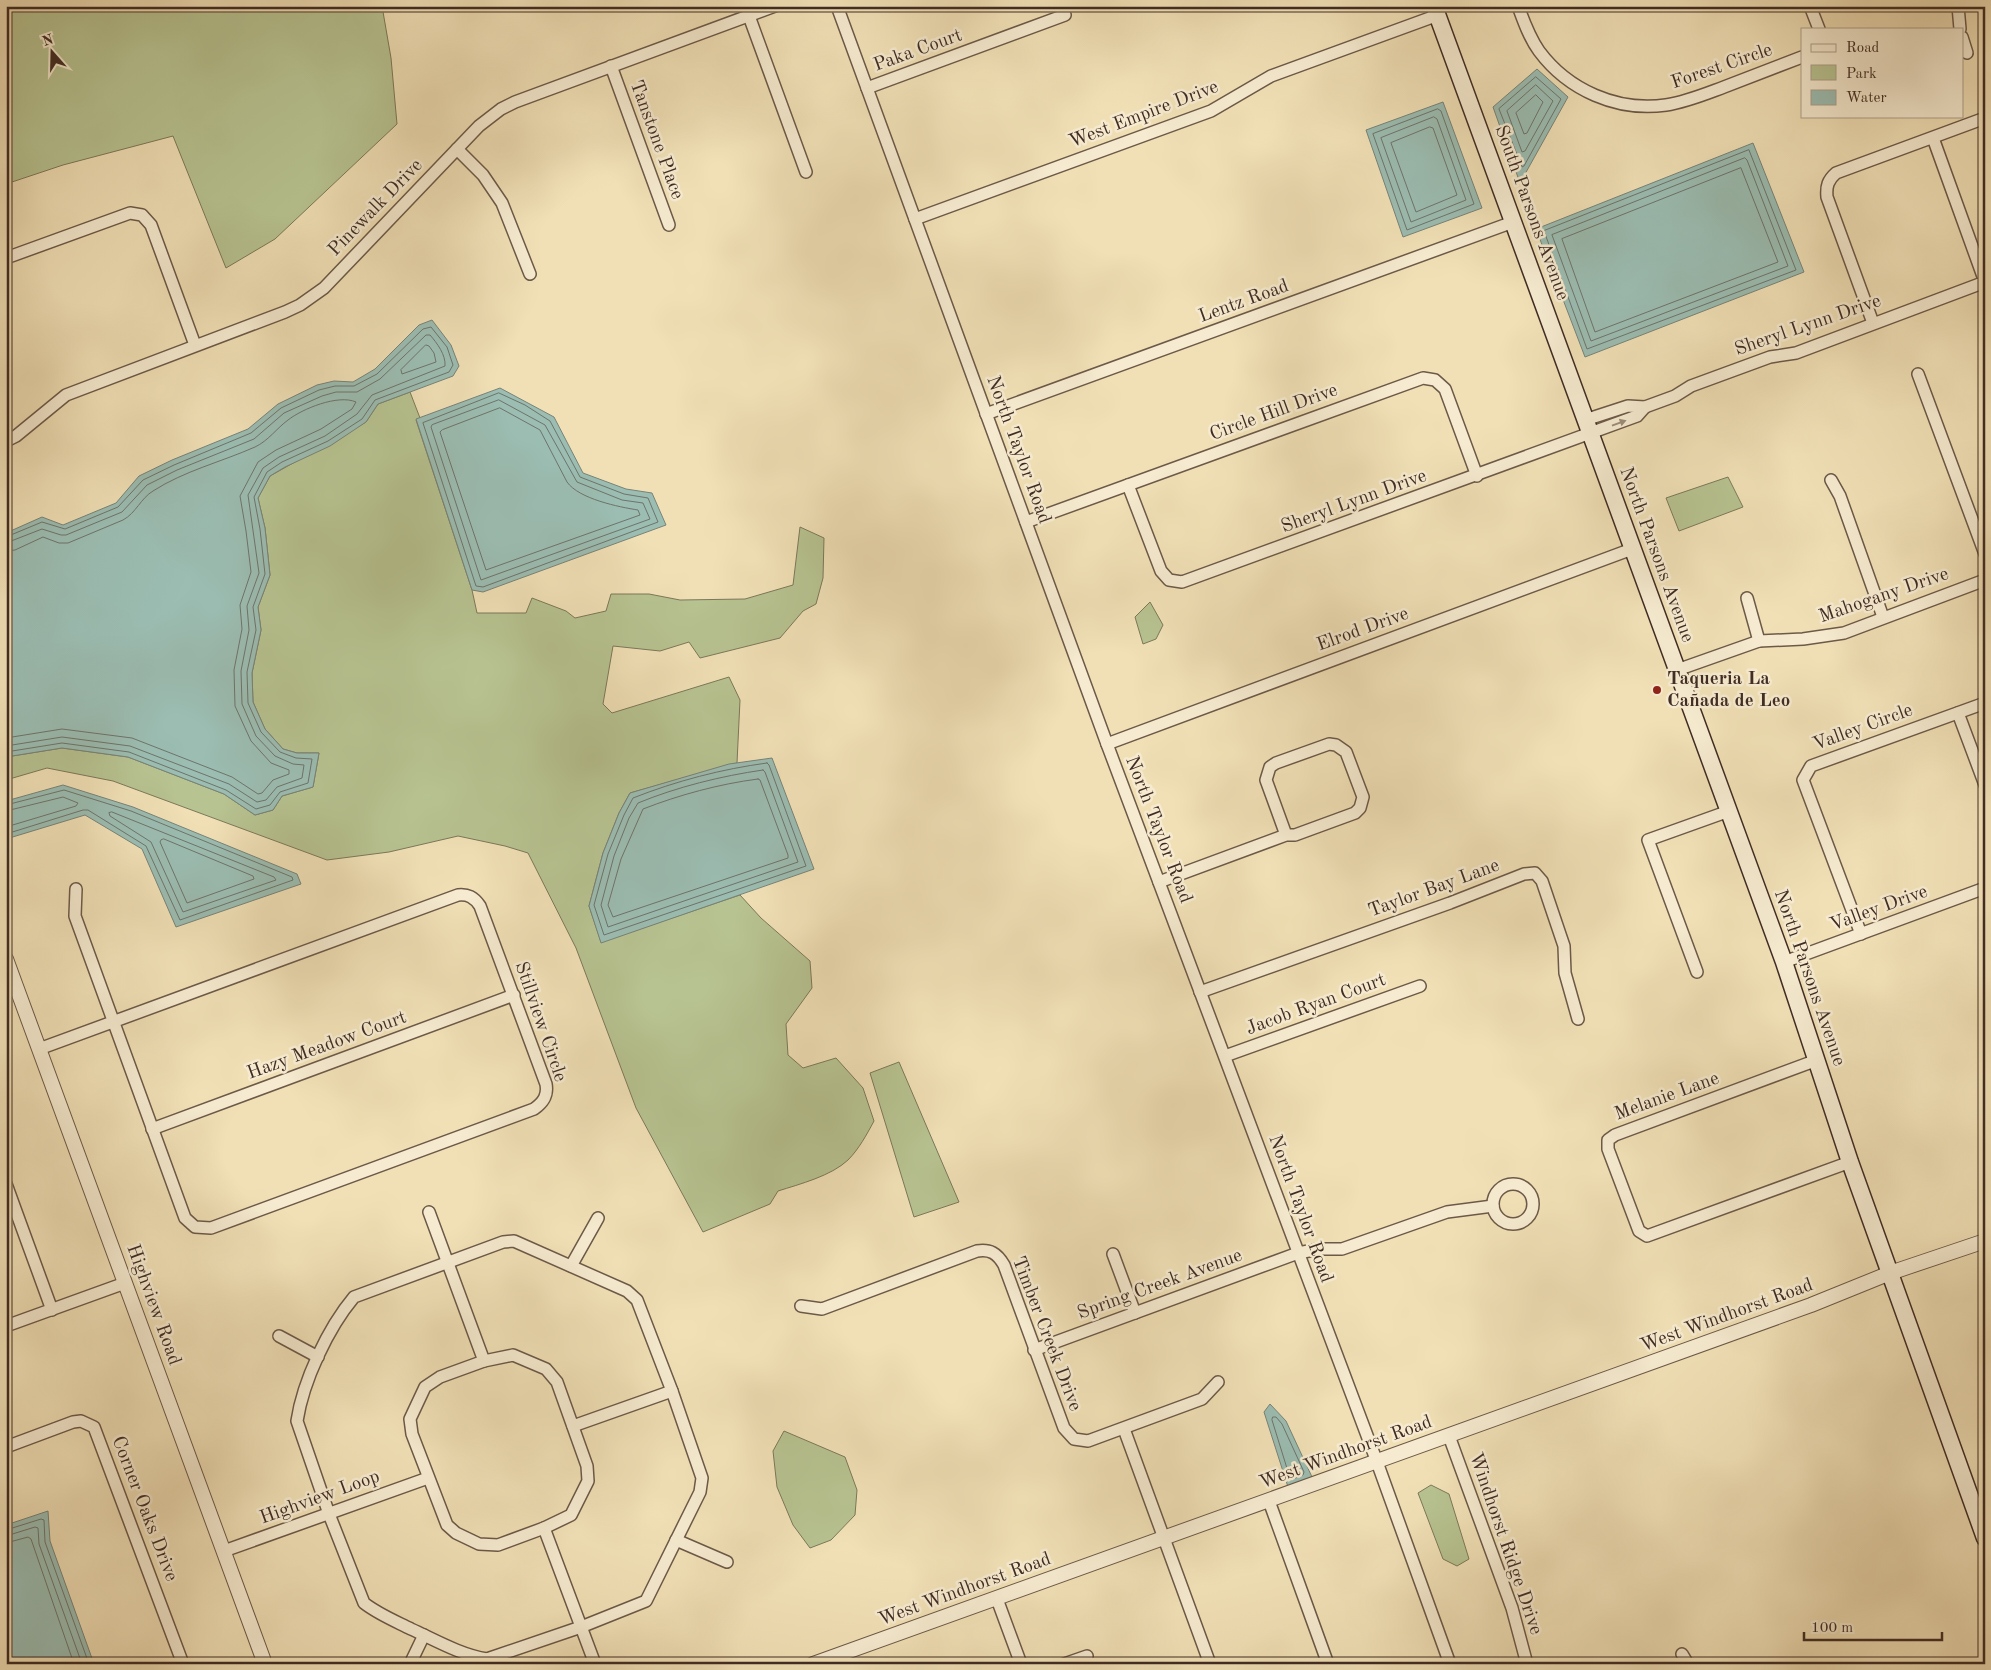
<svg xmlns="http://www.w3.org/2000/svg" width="1991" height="1670" font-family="'Old Standard TT',serif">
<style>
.green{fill:#b7c391;stroke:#7c785a}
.water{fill:#9bbdb2;stroke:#778379}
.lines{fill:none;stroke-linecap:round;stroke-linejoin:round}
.shore{stroke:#6e746b;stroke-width:1}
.minor-casing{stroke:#6c5948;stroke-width:14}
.tertiary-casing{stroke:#6c5948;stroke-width:16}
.secondary-casing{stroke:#402c24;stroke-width:19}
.minor{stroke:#f6ebd0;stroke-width:11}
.tertiary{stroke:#f6ebd0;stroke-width:14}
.secondary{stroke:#f6ebd0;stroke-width:16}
.oneway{fill:#9b8c7a}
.poi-dot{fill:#8f2418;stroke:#f6ebd0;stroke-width:2}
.labels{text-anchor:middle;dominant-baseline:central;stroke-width:5;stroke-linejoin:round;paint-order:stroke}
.street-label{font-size:19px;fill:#402c24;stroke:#f6ebd0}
.poi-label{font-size:19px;font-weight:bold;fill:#402c24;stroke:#f6ebd0;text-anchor:start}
</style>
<rect width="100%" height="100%" fill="#f1e0b6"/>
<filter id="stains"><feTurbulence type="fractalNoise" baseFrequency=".004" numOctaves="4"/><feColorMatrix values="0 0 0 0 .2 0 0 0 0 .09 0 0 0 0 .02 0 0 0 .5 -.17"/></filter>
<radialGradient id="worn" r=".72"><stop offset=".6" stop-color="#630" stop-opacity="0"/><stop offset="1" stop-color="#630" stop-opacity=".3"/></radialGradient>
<g class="green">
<polygon points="6,6 382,6 391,58 397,124 275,239 226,268 173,136 63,165 6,184"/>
<path d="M410 392 420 418 416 420 472 590 477 613H526L532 598 566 611 575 618 606 611 611 594H649L680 600 745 599 793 585 800 527 824 538 823 578 816 604 803 611 780 638 700 658 689 642 660 651 613 646 603 704 612 713 729 677 740 700 737 763 630 793 619 813 603 853 589 906 601 942 740 895 761 918 810 961 812 988 786 1024 788 1055 803 1068 836 1058 863 1088 874 1121C867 1134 859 1149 848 1160 831 1176 800 1184 778 1191L770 1204 703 1232 636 1108 576 948 528 853 505 846 458 836 389 852 327 860 113 781 47 768 6 780V757L62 748 128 757 224 794 255 815 273 810 282 796 313 787 319 753H297L283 749 265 729 253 702 252 673 261 630 258 607 270 575 265 528 258 498 270 476 366 422 378 404Z"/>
<polygon points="1728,477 1743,507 1679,531 1666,498"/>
<polygon points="1150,602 1163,625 1156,639 1143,644 1135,617"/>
<polygon points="899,1062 959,1202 914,1217 870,1073"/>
<polygon points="784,1431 845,1457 857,1490 855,1515 831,1540 810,1548 793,1525 777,1487 773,1451"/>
<polygon points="1431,1485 1449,1494 1469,1559 1457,1566 1443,1559 1418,1493"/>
</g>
<g class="water">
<polygon points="1537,69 1568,97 1520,183 1493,107"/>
<polygon points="1443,102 1482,208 1403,237 1366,130"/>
<polygon points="1753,143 1804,272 1585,357 1536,229"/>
<polygon points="432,320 451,345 459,366 453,376 378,404 366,422 330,446 285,467 270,476 258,498 265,528 270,575 258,607 261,630 252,673 253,702 265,729 283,749 297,753 319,753 313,787 282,796 273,810 255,815 224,794 128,757 62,748 6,757 6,533 42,517 63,525 116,503 139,476 172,460 248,429 278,404 317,385 334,381 353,382 375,369 419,325"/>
<polygon points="500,388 554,417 583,473 626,489 652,493 666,525 483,592 472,590 416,419"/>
<polygon points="772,758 814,869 601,943 589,906 603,853 619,813 630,793 729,764"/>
<polygon points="63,785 133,807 297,874 301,884 176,927 142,849 85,815 6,839 6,801"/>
<polygon points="1270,1404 1286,1421 1312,1477 1288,1487 1264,1412"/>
<polygon points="48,1511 50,1541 94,1664 6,1664 6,1525"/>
</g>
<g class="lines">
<g class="shore">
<polygon points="1536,77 1561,99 1524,166 1522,167 1499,109"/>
<polygon points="1536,85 1553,101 1525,151 1522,152 1507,111"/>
<polygon points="1536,95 1543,102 1527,133 1524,134 1516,113"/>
<polygon points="1438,109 1441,111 1474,204 1407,230 1373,134"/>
<polygon points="1434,117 1437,119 1466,200 1411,222 1381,138"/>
<polygon points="1430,127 1433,128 1457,195 1416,212 1391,143"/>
<polygon points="1749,150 1796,270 1587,349 1544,231"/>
<polygon points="1745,158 1747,160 1788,266 1591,341 1552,235"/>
<polygon points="1741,168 1778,262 1595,332 1562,239"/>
<polygon points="426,345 429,346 434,353 436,362 402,374 401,370"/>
<polygon points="499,393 525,405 550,421 580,477 624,494 648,498 658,522 483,587 476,586 423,423"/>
<polygon points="499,400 545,425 577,482 622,500 643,503 650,519 481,580 431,427 432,425"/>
<path d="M500 408 540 430 567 482C579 499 619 507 638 510L640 515 486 570 440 432 442 430Z"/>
<polyline points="6,537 42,522 65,529 118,507 143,480 174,465 251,433 281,408 319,390 335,386 354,386 377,374 423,329 431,327 447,347 453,365 449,372 375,400 362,419 328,441 282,462 267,472 254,497 260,529 265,574 253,607 256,630 247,672 248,703 261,732 280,752 296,758 312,759 308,783 280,792 270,805 256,809 226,790 129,752 62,743 6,752"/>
<path d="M6 543 42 529 61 535H66L122 512 147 485 177 470 254 439 284 413 322 396 336 392H357L380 379 426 335H430C437 343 446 355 445 366L372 395 357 414 325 436 279 457 263 468 248 495 259 573 247 606 249 630 241 671 242 704 256 736 275 756 293 764 304 765 302 778 277 787 266 800 257 802 229 784 130 746 62 737 6 746"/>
<path d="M6 551 15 550 43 537 59 543H68L123 520C136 513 141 498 153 491 184 471 221 462 255 447 268 441 277 428 288 420 302 409 338 394 356 402L352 409 321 429 276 450 258 462 240 496 246 531 251 572 240 605 242 629 234 670 235 706 251 741 271 763 289 770V774L273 780 262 793 258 794 232 777 132 738 62 729 6 738"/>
<path d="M767 763 769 765 806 866 604 935 594 905 608 854 624 815 633 798C676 781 722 769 767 763Z"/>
<path d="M763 770 765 772 798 862 608 927 601 905 614 856 629 818 638 803C677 787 721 776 763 770Z"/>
<path d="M758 779 760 780 788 855V858L613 917 608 905 621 859 643 809C679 795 719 784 758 779Z"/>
<polyline points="6,805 64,790 131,811 292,877 293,880 180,920 146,846 88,810 83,810 6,834"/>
<polyline points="6,811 63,797 78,803 76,806 6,827"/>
<polygon points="112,812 274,877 276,880 183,912 151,842 110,816 109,813"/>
<polygon points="164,839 253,876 254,879 187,903 160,842 161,840"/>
<polygon points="1273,1417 1276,1417 1282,1424 1304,1472 1303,1475 1293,1479 1290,1478 1272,1420"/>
<polyline points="6,1530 41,1519 44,1520 45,1542 89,1664"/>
<polyline points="6,1536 35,1527 38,1528 39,1544 82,1664"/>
<polyline points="6,1543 28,1537 31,1539 74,1664"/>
</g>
<g class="minor-casing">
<g id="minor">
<polyline points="837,6 1107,744 1377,1462 1450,1664"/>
<path d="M1518 6C1524 22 1529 37 1539 51 1568 90 1617 112 1666 105 1686 102 1705 94 1724 87 1750 77 1776 67 1802 57"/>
<polyline points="1810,6 1819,29"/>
<polyline points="1958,6 1960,29"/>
<polyline points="749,16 806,172"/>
<polyline points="1962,37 1967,53"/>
<polyline points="611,66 669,225"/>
<polyline points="867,88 1065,15"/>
<polyline points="1933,138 1985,282"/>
<polyline points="457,149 483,175 502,203 530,274"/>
<polyline points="915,219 1211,111 1271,76 1438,15"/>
<polyline points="6,258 130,213 142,215 151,225 195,345"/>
<path d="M1873 323 1827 197C1826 186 1828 180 1836 173L1985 118"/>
<polyline points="1918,374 1985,554"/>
<polyline points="986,414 1513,222"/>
<polyline points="1585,420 1628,406 1645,407 1675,396 1691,386 1770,357 1796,353 1985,282"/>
<polyline points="6,441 16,436 66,395 285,312 300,305 324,288 479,126 501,109 515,102 775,6"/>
<polyline points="1831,480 1840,496 1883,617"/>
<polyline points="1128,485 1161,571 1169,580 1182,582 1637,416 1645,407"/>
<polyline points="1026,522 1423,378 1435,380 1445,389 1477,476"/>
<polyline points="1747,598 1759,641"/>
<polyline points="1677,670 1759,641 1803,639 1844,633 1985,580"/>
<polyline points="1958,713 1985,785"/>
<polyline points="1107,744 1632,549"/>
<polyline points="1159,882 1286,835 1295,835 1355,813 1360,808 1363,797 1346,752 1336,745 1329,744 1276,763 1270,767 1266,780 1286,835"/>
<polyline points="1861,934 1803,780 1811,766 1985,703"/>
<polyline points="1784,962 1985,888"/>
<polyline points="1697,972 1648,840 1729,811"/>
<polyline points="1200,992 1450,903 1524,874 1535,873 1542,881 1564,946 1565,973 1578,1019"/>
<path d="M39 1049 458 895C468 894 474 897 480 906L546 1084C548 1095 544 1102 534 1109L211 1228 195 1227 185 1218 75 916 76 889"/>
<polyline points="1225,1056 1420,986"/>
<polyline points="1817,1060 1615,1135 1608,1140 1608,1149 1639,1231 1647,1236 1850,1162"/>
<polyline points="152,1129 514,995"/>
<circle cx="1513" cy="1204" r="20"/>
<polyline points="6,1184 52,1310"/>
<polyline points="429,1212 484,1361"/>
<path d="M514 1241 627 1291 637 1300 672 1391 702 1478 700 1492 646 1601 581 1627 487 1659C461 1655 435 1640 411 1629 395 1621 378 1614 364 1603L329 1514 297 1421C303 1381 328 1328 354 1297L503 1242Z"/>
<polyline points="1113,1254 1135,1313"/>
<polyline points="571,1266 598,1218"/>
<path d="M801 1306 822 1309 977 1251C990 1249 997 1253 1004 1265L1064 1428 1074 1439 1088 1441 1202 1399 1218 1382"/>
<polyline points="6,1326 125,1283"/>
<polyline points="279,1336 318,1357"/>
<polyline points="1034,1350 1298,1253 1319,1249 1342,1249 1447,1212 1493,1206"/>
<polygon points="513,1355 546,1369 557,1382 587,1466 588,1481 571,1515 544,1528 498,1545 479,1544 456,1533 447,1525 412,1434 410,1419 425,1387 440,1377 484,1361"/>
<polyline points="573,1426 672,1391"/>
<polyline points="1124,1429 1210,1664"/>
<polyline points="1449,1436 1512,1608 1527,1664"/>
<polyline points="6,1447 73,1422 81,1421 94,1427 183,1664"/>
<polyline points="1269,1501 1328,1664"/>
<polyline points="544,1528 595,1664"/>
<polyline points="676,1540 727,1562"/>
<polyline points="224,1551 428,1478"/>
<polyline points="997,1599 1021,1664"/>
<polyline points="1682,1654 1688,1664"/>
<polyline points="410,1664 424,1635"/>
<polyline points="1064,1664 1087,1656"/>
</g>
</g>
<g class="tertiary-casing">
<g id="tertiary">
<polyline points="6,959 265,1664"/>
<polyline points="813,1664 1811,1305 1890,1273 1985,1241"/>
</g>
</g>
<g class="secondary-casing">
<polyline id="secondary" points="1434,6 1784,962 1850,1162 1985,1538"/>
</g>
<use href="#minor" class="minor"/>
<use href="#tertiary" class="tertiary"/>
<use href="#secondary" class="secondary"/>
</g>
<defs><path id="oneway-solid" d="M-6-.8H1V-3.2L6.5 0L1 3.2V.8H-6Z" transform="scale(1.25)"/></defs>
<use class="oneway" href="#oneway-solid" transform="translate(1619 423) rotate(-20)"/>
<circle class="poi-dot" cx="1657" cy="690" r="5"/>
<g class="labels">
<g class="street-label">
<text transform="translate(918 51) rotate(-20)">Paka Court</text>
<text transform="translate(1722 67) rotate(-19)">Forest Circle</text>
<text transform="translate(1144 115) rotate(-21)">West Empire Drive</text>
<text transform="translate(656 140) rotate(70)">Tanstone Place</text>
<text transform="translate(376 208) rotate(-46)">Pinewalk Drive</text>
<text transform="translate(1531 213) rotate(70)">South Parsons Avenue</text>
<text transform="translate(1244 302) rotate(-20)">Lentz Road</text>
<text transform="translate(1808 326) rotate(-19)">Sheryl Lynn Drive</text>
<text transform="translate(1274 413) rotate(-20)">Circle Hill Drive</text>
<text transform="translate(1018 450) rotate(70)">North Taylor Road</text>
<text transform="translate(1354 502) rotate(-20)">Sheryl Lynn Drive</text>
<text transform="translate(1656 555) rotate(70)">North Parsons Avenue</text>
<text transform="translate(1884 596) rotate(-19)">Mahogany Drive</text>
<text transform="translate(1363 630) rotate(-20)">Elrod Drive</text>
<text transform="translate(1863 728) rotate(-20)">Valley Circle</text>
<text transform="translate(1158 830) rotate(69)">North Taylor Road</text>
<text transform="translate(1434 889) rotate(-20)">Taylor Bay Lane</text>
<text transform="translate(1879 909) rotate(-20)">Valley Drive</text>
<text transform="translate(1809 978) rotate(71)">North Parsons Avenue</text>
<text transform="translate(1316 1005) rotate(-20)">Jacob Ryan Court</text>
<text transform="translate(540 1022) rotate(71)">Stillview Circle</text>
<text transform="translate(327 1046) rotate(-20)">Hazy Meadow Court</text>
<text transform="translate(1667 1097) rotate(-20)">Melanie Lane</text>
<text transform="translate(1300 1209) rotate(70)">North Taylor Road</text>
<text transform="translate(1160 1285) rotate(-20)">Spring Creek Avenue</text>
<text transform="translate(153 1305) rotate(70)">Highview Road</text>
<text transform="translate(1727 1316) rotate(-20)">West Windhorst Road</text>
<text transform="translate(1046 1334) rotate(69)">Timber Creek Drive</text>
<text transform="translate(1346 1453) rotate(-20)">West Windhorst Road</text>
<text transform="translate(320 1498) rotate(-20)">Highview Loop</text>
<text transform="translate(144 1509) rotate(69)">Corner Oaks Drive</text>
<text transform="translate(1505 1544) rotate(71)">Windhorst Ridge Drive</text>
<text transform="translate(965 1590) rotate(-20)">West Windhorst Road</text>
</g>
<g class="poi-label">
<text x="1667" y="679">Taqueria La<tspan x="1667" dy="22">Cañada de Leo</tspan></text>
</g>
</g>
<rect width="1991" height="1670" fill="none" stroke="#f1e0b6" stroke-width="25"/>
<rect x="8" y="8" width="1976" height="1655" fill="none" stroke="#402c24" stroke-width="2.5"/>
<rect x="12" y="12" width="1966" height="1645" fill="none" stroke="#402c24"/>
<rect x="1801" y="28" width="162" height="90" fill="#f6ebd0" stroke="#ad9f8b"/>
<rect x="1811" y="44" width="25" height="8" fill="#f6ebd0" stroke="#ad9f8b"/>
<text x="1846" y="52" font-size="15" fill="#402c24">Road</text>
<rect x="1811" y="65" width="25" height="15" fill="#b7c391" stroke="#ad9f8b"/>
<text x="1846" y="78" font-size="15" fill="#402c24">Park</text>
<rect x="1811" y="90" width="25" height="15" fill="#9bbdb2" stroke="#ad9f8b"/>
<text x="1846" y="102" font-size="15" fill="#402c24">Water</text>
<g transform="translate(52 52) rotate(340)" stroke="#f6ebd0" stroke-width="4" paint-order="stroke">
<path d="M0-4L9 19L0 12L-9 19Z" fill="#402c24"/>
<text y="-8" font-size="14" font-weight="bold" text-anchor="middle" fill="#402c24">N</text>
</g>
<path d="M1804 1632v8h138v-8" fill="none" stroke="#402c24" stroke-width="2.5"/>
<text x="1811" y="1632" font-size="15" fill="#402c24" stroke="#f6ebd0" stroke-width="4" paint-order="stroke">100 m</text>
<rect width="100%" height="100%" filter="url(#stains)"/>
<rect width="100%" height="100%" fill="url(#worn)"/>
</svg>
